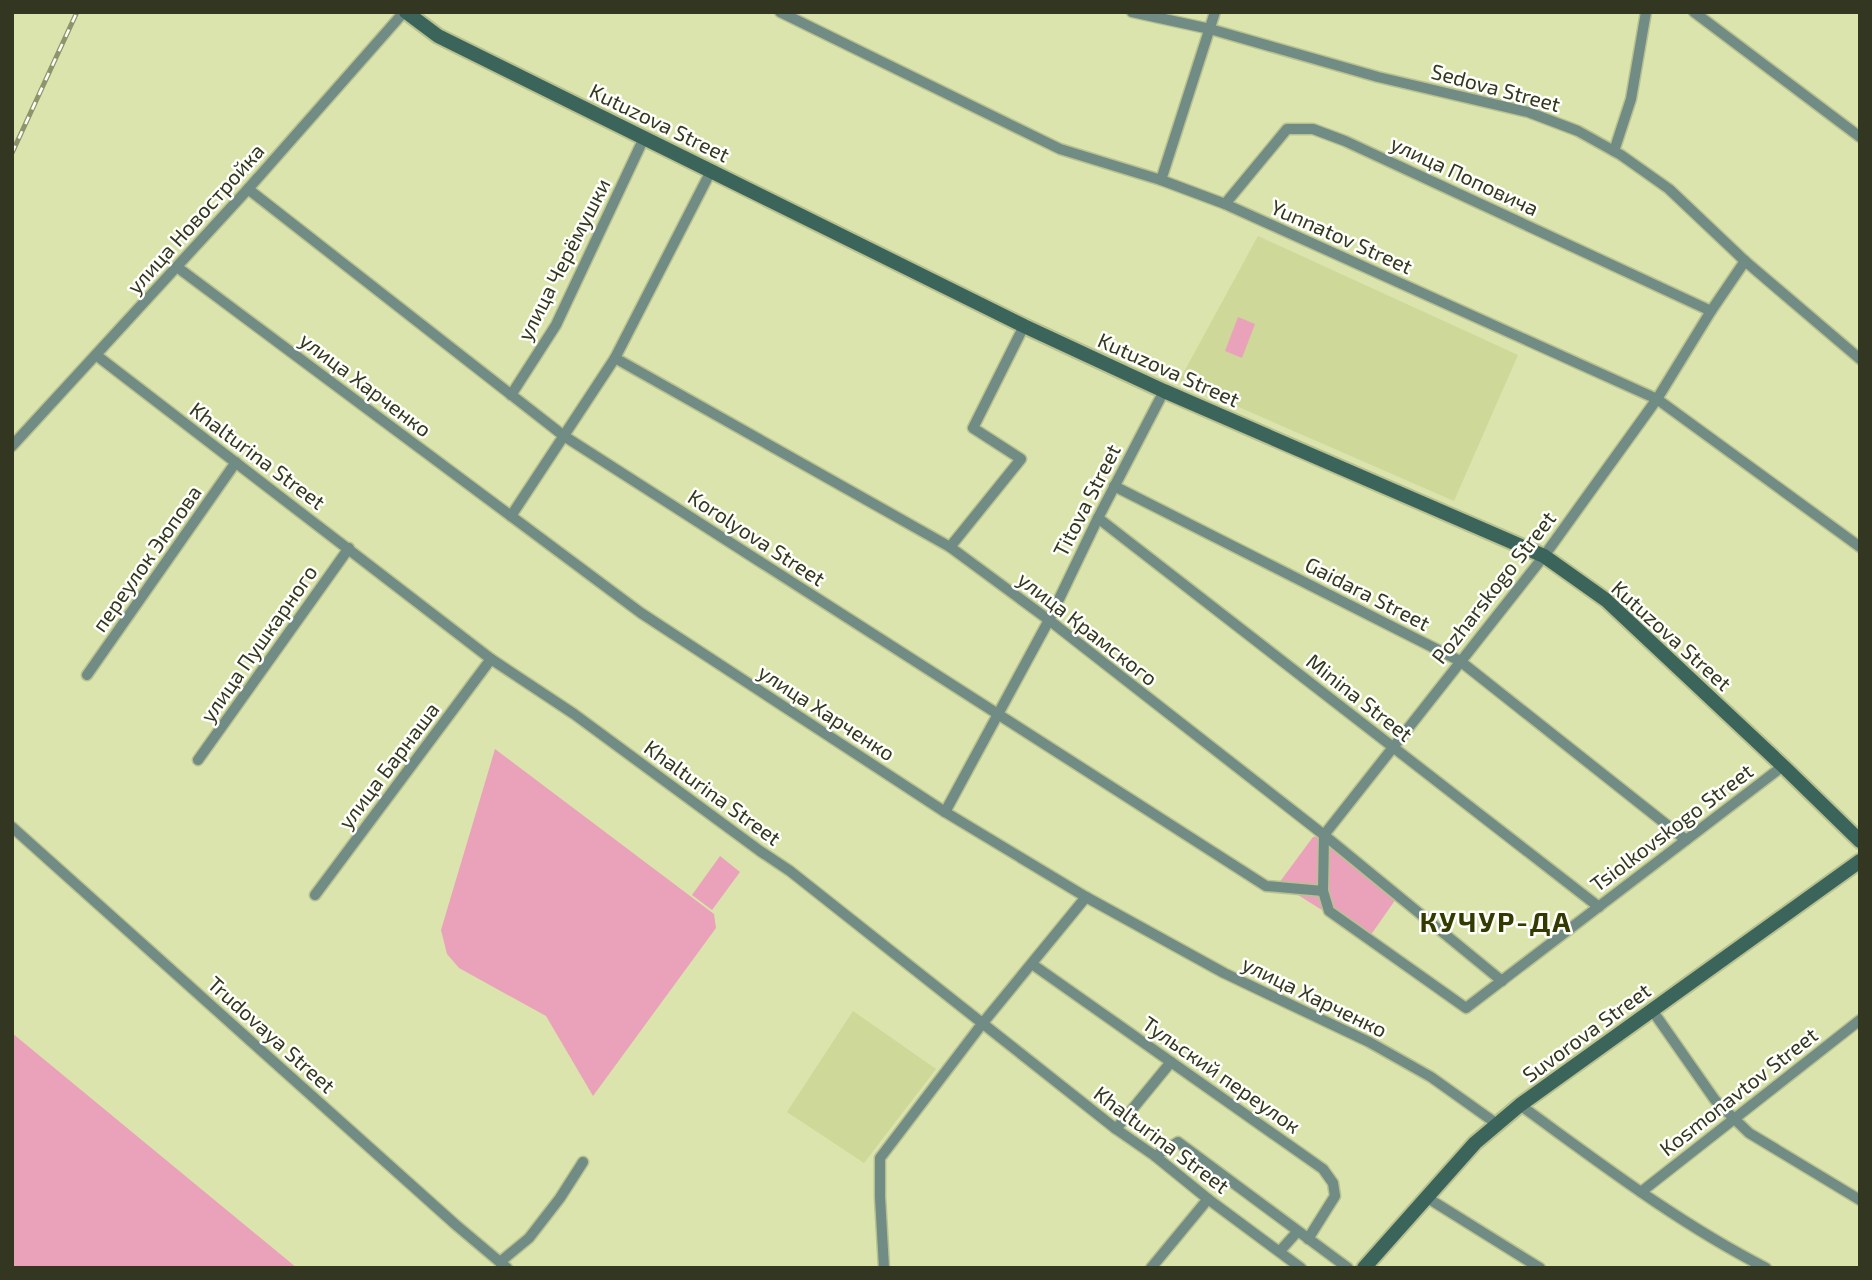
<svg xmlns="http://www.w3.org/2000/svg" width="1872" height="1280" font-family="'Exo 2',sans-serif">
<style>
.built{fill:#cdd899}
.green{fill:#eaa2bb}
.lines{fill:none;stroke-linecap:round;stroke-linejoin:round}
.minor-casing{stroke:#b9c190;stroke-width:13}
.secondary-casing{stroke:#b9c190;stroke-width:18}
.minor{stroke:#708c84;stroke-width:10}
.secondary{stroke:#3b655a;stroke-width:14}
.rail-casing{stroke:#8d956c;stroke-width:5}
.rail{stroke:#fefffa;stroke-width:2.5;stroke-dasharray:8;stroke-linecap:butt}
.labels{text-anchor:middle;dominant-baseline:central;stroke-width:5;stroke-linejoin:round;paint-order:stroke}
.street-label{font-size:21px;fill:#333721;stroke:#fefffa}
.district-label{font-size:28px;font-weight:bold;letter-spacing:2px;fill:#333a02;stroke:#fefffa}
</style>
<rect width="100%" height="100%" fill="#dae4ac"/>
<g class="built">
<polygon points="1258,236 1518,355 1454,501 1179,381"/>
<polygon points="853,1011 936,1069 864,1163 787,1112"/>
</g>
<g class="green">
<polygon points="1238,317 1255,324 1242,358 1225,351"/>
<polygon points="495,749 714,914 716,928 593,1096 546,1016 459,968 447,954 441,930"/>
<polygon points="1324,835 1398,896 1368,939 1279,883 1313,837"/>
<polygon points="720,856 740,872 712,910 692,895"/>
<polygon points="12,1033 297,1268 12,1268"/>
</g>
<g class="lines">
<g class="minor-casing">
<g id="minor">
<polyline points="780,12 1060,149 1161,180 1225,204 1657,399 1860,547"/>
<polyline points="1132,12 1210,29 1378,77 1528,112 1578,131 1621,155 1669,189 1745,261 1860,359"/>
<polyline points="1694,12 1860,137"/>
<polyline points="1614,151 1631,99 1646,12"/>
<polyline points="1161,180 1215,12"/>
<polyline points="248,189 564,436 1266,886 1323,891 1324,835 1544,556 1657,399 1711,311 1745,261"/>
<polyline points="1225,204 1287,129 1313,129 1345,141 1711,311"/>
<polyline points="177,267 641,613 945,812 1086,897 1224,973 1369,1042 1431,1077 1497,1124"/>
<polyline points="96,355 491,659 574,714 760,851 790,871 1116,1129 1155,1156 1208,1199 1301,1268"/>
<polyline points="615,358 950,547 1049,620 1324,835 1502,981"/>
<polyline points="511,395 556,325 644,138"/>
<polyline points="12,446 248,189 404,12"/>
<polyline points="1114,486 1460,661 1686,840"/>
<polyline points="511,516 615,358 711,171"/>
<polyline points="1098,518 1599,907"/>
<polyline points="950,547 1021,459 973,428 1024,326"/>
<polyline points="87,675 236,462"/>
<polyline points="198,760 349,548"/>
<polyline points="945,812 1049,620 1098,518 1164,391"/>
<polyline points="12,827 456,1225 507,1268"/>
<polyline points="1323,891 1329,911 1466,1008 1783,766"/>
<polyline points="315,895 491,659"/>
<polyline points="1032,964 1323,1169 1333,1183 1335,1196 1308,1239"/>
<polyline points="1652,1010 1715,1100 1749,1133 1860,1200"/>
<path d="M1520 1105C1600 1163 1678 1223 1766 1268"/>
<polyline points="1116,1129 1171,1062"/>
<polyline points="1155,1156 1178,1142 1348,1268"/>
<polyline points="1641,1192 1860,1020"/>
<polyline points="1426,1197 1540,1268"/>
<polyline points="1280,1251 1297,1232"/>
<polyline points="500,1262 529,1238 560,1198 583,1162"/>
<polyline points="884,1268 880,1197 880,1158 982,1024 1086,897"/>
<polyline points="1151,1268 1208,1199"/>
</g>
</g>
<g class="secondary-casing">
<g id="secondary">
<polyline points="406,12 438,36 1024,326 1164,391 1544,556 1606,600 1783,766 1860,841"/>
<polyline points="1364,1268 1475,1143 1520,1105 1860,861"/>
</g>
</g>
<use href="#minor" class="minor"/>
<use href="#secondary" class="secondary"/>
<g class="rail-casing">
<polyline id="rail" points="12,153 77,12"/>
</g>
<use href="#rail" class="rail"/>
</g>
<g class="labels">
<g class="street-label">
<text transform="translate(1496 87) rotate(15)">Sedova Street</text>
<text transform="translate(660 122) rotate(26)">Kutuzova Street</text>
<text transform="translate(1465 175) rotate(25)">улица Поповича</text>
<text transform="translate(195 218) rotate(-48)">улица Новостройка</text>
<text transform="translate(1342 236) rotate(24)">Yunnatov Street</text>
<text transform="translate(563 259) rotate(-63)">улица Черёмушки</text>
<text transform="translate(1169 369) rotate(24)">Kutuzova Street</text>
<text transform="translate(366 384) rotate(37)">улица Харченко</text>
<text transform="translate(258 455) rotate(37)">Khalturina Street</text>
<text transform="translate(1086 500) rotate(-63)">Titova Street</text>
<text transform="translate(757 537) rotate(33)">Korolyova Street</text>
<text transform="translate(146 558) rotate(-55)">переулок Эюпова</text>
<text transform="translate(1493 587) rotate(-52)">Pozharskogo Street</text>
<text transform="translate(1368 593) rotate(27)">Gaidara Street</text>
<text transform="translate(1088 628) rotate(38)">улица Крамского</text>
<text transform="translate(1672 635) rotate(42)">Kutuzova Street</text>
<text transform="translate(258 643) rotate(-55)">улица Пушкарного</text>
<text transform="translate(1360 697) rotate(38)">Minina Street</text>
<text transform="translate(827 712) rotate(33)">улица Харченко</text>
<text transform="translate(388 765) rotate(-53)">улица Барнаша</text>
<text transform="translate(713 792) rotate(36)">Khalturina Street</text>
<text transform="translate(1671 827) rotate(-37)">Tsiolkovskogo Street</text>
<text transform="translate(1315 996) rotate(26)">улица Харченко</text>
<text transform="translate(1586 1032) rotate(-36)">Suvorova Street</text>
<text transform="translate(272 1034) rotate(42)">Trudovaya Street</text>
<text transform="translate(1222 1074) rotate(35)">Тульский переулок</text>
<text transform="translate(1738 1091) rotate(-38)">Kosmonavtov Street</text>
<text transform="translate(1162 1139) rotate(37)">Khalturina Street</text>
</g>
<g class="district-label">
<text x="1496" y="921">КУЧУР-ДА</text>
</g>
</g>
<rect width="1872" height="1280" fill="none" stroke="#333721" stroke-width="28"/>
</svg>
